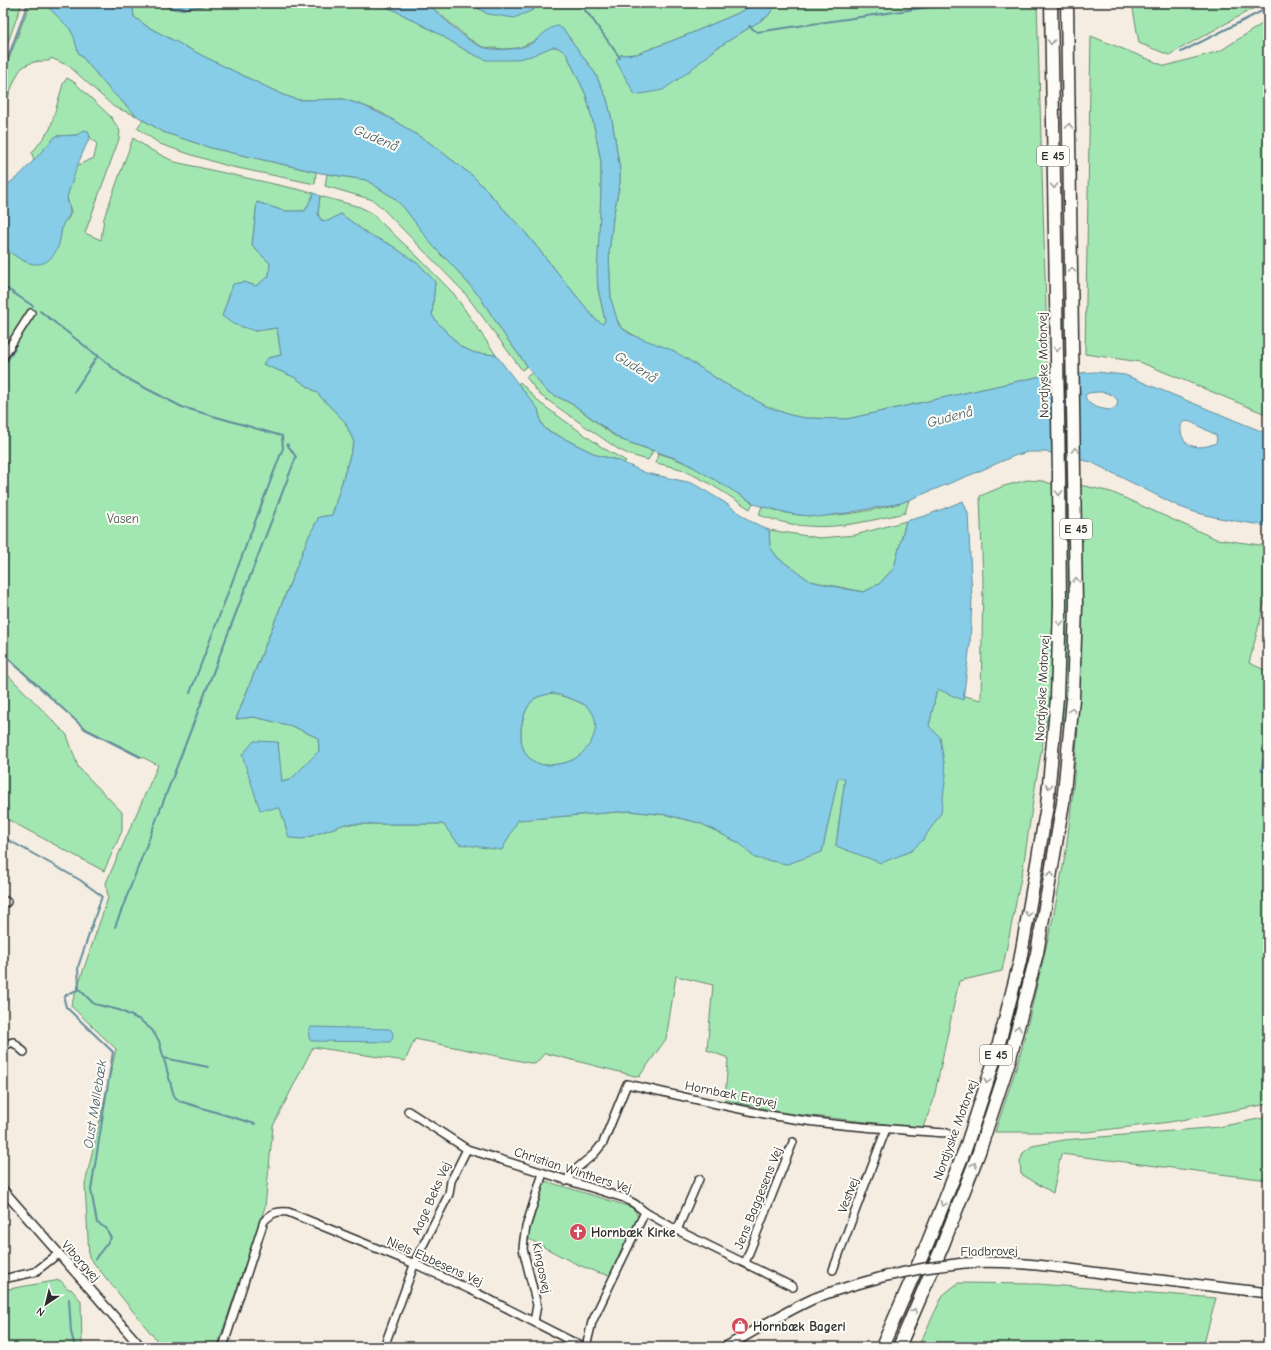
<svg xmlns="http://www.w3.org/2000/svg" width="1271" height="1350" font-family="'Comic Neue',sans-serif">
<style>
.green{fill:#a2e7b2;stroke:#66896e}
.water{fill:#87cde8;stroke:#628c9c;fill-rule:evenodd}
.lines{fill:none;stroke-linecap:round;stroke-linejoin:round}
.stream{stroke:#628c9c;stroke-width:2}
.minor-casing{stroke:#2b2b2b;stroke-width:10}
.tertiary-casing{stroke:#2b2b2b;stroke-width:11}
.secondary-casing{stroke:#2b2b2b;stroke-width:12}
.motorway-casing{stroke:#2b2b2b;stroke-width:15}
.minor{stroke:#fdfcf7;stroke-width:7}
.tertiary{stroke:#fdfcf7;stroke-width:8}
.secondary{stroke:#fdfcf7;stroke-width:9}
.motorway{stroke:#fdfcf7;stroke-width:12}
.secondary-bridge-casing{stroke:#2b2b2b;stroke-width:12;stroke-linecap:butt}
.secondary-bridge{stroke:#fdfcf7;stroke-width:9}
.oneway{stroke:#9e9e9b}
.labels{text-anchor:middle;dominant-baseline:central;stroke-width:4;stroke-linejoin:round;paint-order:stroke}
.shield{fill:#fdfcf7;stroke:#6a6a68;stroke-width:1}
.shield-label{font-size:12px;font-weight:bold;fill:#2b2b2b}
.street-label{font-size:13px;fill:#2b2b2b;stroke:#fdfcf7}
.park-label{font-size:13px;fill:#495a4d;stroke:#fdfcf7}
.poi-label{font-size:13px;font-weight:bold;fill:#2b2b2b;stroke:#fdfcf7;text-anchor:start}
.water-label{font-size:14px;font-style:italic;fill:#475c64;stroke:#fdfcf7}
</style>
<rect width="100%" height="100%" fill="#f5ede1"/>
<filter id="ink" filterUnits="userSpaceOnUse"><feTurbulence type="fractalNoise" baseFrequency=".025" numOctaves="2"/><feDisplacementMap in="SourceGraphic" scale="8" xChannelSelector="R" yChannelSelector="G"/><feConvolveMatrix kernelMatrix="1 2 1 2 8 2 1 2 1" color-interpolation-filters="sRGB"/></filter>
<g filter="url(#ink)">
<g class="green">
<polygon points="3,3 22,3 3,56"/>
<path d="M30 3H44L70 29 75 38 78 52 110 90 137 116 114 107 69 66 51 58 49 61C40 61 30 61 22 68 16 73 7 101 3 110V75Z"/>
<path d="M136 3H156L178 10 219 3H378L396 11 439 34 470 53 542 50C554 46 556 45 566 53L586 95 595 130 601 162V191L598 289 605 320 604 323 601 324 595 319 524 231 474 177 430 143 380 112 362 105 343 99 299 100 283 95 205 57 148 27 134 17 133 9Z"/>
<polygon points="427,3 469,3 488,14 533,10 538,3 756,3 736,14 687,35 637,54 620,55 688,72 717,48 768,16 777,3 1037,3 1047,341 1046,375 847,419 805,418 790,415 766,406 722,382 687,359 642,340 622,328 616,318 611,299 609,254 613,218 620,182 620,170 612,120 607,99 595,73 563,29 518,48 504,49 483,47 469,39"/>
<polygon points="1132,3 1263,3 1169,55 1139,43"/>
<polygon points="1268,20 1268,415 1140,362 1085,354 1091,36 1165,66 1220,51"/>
<polygon points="67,78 74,82 111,117 120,131 119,139 85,233 101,240 104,218 133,138 151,150 175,162 314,193 305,211 284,211 257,202 252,246 270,263 269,276 256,286 244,282 255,331 277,328 281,355 268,358 263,364 294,377 316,392 345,422 354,442 332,515 319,517 308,538 256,668 236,719 254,717 292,726 318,738 319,751 290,780 281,782 278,742 280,808 303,839 345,824 443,824 459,844 517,820 630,811 667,815 700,823 739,843 755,858 822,852 838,777 845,778 836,846 940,737 929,726 937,689 981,700 983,582 980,496 1004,486 1027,480 1043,481 1052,484 1085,486 1111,492 1216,539 1268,546 1268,590 1249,663 1265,670 1268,676 1268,734 1261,771 1268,773 1268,1104 1170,1122 1087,1132 995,1132 1020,1056 1053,918 1066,851 1072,800 1078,728 1047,719 1036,781 1023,868 1002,971 959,981 933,1102 923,1127 895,1125 785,1113 725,1100 728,1058 707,1050 713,985 676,976 666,1039 639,1077 545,1053 535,1064 415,1039 405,1061 313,1047 273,1126 265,1207 217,1347 162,1347 89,1257 85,1184 116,1049 71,1006 108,898 106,883 158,765 83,727 3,653 3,246 11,253 26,262 59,243 63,223 68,219 71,212 67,197 76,166 94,158 97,144 90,137 88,131 77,135 56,136 34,161 32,153 50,129 63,84"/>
<polygon points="143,120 163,132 211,148 316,172 315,184 228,166 195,156 160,144 137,128"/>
<polygon points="327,174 366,180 394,198 405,209 441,255 453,265 480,297 505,336 527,366 522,370 464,292 383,209 373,200 325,186"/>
<polygon points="320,196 360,207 370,212 417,256 454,294 496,355 475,353 461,347 437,322 432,315 435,282 421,266 391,245 368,234 341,214 328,221 321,220 318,214"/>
<polygon points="532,373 542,386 548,392 574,405 613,435 622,440 653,451 648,460 630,455 618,449 540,395 526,377"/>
<polygon points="520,382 540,403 603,448 626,461 624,463 617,460 597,455 545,429 541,422 538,409 518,384"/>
<path d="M658 453C693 463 723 484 753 503L750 509 707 482 681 469 656 463Z"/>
<path d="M909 500 905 513C873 520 840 529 807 526 790 525 774 520 759 515L762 506C772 509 783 513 793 514 825 520 878 511 909 500Z"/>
<polygon points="906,521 894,568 879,584 864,592 810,581 778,558 770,547 769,530 820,538 855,535"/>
<polygon points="3,670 67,735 78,767 122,812 122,831 104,871 3,817"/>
<path d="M551 693C562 696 574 699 583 704 603 715 597 737 585 751 577 759 568 763 558 764 550 765 544 766 537 763 513 754 519 713 534 699 538 696 546 695 551 693Z"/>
<polygon points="1268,1117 1268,1180 1061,1154 1053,1193 1021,1174 1020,1162 1023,1153 1032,1146 1064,1140 1219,1127"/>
<path d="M545 1181 631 1207 636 1212 638 1218 611 1275C589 1274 547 1248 527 1238Z"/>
<polygon points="60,1280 68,1289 71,1289 81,1301 82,1347 3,1347 3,1290"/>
<polygon points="958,1283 1038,1284 1216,1298 1203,1347 918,1347 943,1295"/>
</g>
<g class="water">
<path d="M44 3H136L133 9 134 17 148 27 205 57 283 95 299 100 343 99 362 105 390 118 430 143 474 177 524 231 595 319 603 324 605 320 598 289 597 274 601 191V162L595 130 586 95 566 53 557 47H552L531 56 513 60H486L470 53 439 34 396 11 378 3H427C442 16 464 40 482 47 494 51 516 50 528 45 538 41 548 26 558 26L563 29 595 73 607 99 612 120 620 170V182L613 218 609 254 611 299 619 326 630 334 672 350 687 359 722 382 766 406 790 415 805 418 847 419 1046 375 1096 372 1125 375 1268 434V526C1238 521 1208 518 1180 507L1091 462 1047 452H1028L1014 456 975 473 901 503 847 513 818 517 792 514 757 505 688 464 675 458 622 440 613 434 574 405 548 392 542 386 505 336 480 297 453 266 433 246 405 209 394 198 366 180 321 173 211 148 163 132 137 116 110 90 78 52 74 37 70 29ZM1097 392C1105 392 1113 393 1118 401L1117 406 1111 410C1101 409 1088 407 1085 396L1088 393ZM1185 421 1191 422 1216 435 1217 439 1216 443C1203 449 1184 450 1181 432 1181 427 1180 424 1185 421Z"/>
<polygon points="156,3 219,3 178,10"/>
<polygon points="469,3 538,3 533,10 514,18 488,14"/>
<polygon points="756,3 777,3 768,16 717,48 688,72 663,90 635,95 616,61 620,55 637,54 687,35 736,14"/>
<path d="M83 130 88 131 90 137C82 153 76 168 71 185 70 189 68 193 67 197 67 202 70 207 70 212 70 217 65 220 63 224 60 233 61 243 56 251 42 276 18 260 3 246V188L21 174 56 136 77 135Z"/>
<path d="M314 193 320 196 318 214 321 220 328 221 341 214 368 234 391 245 421 266 435 282 432 315 437 322 461 347 475 353 496 355 515 380 538 409 541 422 545 429 597 455 617 460 646 473 692 483 724 502 750 521 769 530 770 547 778 558 810 581 846 589 864 592 879 584 894 568 906 521 925 516 963 501 968 513 972 598 970 644 963 700 937 689 929 726 940 737 946 775 941 813 923 840 911 851 881 863 836 846 845 778H838L822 852 787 864 755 858 739 843 700 823 667 815 630 811 518 820 502 850 459 844 443 824H345L303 839 289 838 280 808 260 810 242 755 254 741 278 742 282 782 290 780 319 751 318 738 292 726 254 717 236 719 308 538 319 517 332 515 354 442 345 422 316 392 294 377 263 364 268 358 281 355 277 328 255 331 233 324 222 316 233 284 244 282 256 286 269 276 270 263 252 246 257 202 284 211H305ZM552 693C562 696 574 699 583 704 602 715 597 738 584 751 577 759 568 763 558 764 550 765 544 766 537 763 513 754 519 713 534 699 538 696 546 695 552 693Z"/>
<polygon points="1268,734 1268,773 1261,771"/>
<path d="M311 1027 390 1029C394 1032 394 1038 390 1042L312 1041 310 1040C308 1035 308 1031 311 1027Z"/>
</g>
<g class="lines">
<g class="stream">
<polyline points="579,3 593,20 620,58"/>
<polyline points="749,26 757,32 956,3"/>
<polyline points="1181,52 1268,8"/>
<polyline points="3,71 28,3"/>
<polyline points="3,286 33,306"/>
<polyline points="40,311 126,378 182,407 282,436 283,448 190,693"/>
<polyline points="3,367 15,349"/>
<polyline points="74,392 98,355"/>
<polyline points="3,654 85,729 140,757"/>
<polyline points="3,837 80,880 102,896 78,967 79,989 66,995 64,999 66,1007 113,1052 91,1190 97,1223 106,1228 111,1238 95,1259"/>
<polyline points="115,927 296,457 287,444"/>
<polyline points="79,989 94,1004 119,1010 140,1020 152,1030 159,1041 174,1096 179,1101 255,1124"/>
<polyline points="164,1058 208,1067"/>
<polyline points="69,1299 71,1332 75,1347"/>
</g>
<g class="minor-casing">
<g id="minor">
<polyline points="3,357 31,313"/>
<polyline points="3,900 7,902"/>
<polyline points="3,1046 13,1042 24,1052"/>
<polyline points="408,1111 467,1149 624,1198 635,1204 645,1212 677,1230 793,1287"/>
<path d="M566 1181 575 1170 594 1154 603 1143 627 1084C676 1095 725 1107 775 1116 832 1126 890 1129 947 1133"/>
<polyline points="677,1230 699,1179"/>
<polyline points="745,1263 793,1142"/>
<polyline points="833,1270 886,1129"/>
<polyline points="3,1279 35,1272 58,1254"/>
<polyline points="534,1322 537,1305 523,1249 524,1239 526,1227 543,1173"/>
<path d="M223 1347 264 1221C272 1213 276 1211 288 1212L415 1264 473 1291 583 1347"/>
<polyline points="384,1347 417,1257 449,1194 451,1181 467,1149"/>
<polyline points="586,1347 592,1322 645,1212"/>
</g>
</g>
<g class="tertiary-casing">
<polyline id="tertiary" points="3,1190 141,1347"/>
</g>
<g class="secondary-casing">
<g id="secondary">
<path d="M964 1263C1012 1260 1055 1267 1101 1273 1157 1280 1212 1286 1268 1293"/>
<path d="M726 1347C755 1330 783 1313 813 1299 836 1289 862 1283 886 1276"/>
</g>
</g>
<g class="motorway-casing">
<g id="motorway">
<polyline points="882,1347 928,1242 966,1147 996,1055 1020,961 1047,806 1057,698 1060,605 1059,474 1051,3"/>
<polyline points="899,1347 942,1247 979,1152 1010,1058 1037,953 1063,803 1073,699 1076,605 1067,3"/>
</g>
</g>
<use href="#minor" class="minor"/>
<use href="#tertiary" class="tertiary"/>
<use href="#secondary" class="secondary"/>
<use href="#motorway" class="motorway"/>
<g class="secondary-bridge-casing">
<polyline id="secondary-bridge" points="886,1276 925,1268 964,1263"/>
</g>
<use href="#secondary-bridge" class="secondary-bridge"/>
</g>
<defs><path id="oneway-chevron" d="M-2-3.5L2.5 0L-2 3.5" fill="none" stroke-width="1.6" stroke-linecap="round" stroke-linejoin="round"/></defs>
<g class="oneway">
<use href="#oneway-chevron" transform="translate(1051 42) rotate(89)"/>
<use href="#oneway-chevron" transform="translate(1069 126) rotate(-91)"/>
<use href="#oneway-chevron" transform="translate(1054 186) rotate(89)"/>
<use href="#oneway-chevron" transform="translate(1072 270) rotate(-91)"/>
<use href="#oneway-chevron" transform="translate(1057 349) rotate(89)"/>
<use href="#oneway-chevron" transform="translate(1075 450) rotate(-91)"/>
<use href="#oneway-chevron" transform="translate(1059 493) rotate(89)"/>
<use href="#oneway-chevron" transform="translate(1076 580) rotate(-90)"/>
<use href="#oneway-chevron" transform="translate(1060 623) rotate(91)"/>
<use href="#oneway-chevron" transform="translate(1072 710) rotate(-85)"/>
<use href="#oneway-chevron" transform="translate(1049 786) rotate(95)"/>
<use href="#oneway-chevron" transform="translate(1051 874) rotate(-80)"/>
<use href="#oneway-chevron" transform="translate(1028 914) rotate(100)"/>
<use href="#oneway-chevron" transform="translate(1018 1028) rotate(-76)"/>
<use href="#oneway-chevron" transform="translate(987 1081) rotate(108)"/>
<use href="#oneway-chevron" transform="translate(974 1165) rotate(-68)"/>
<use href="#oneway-chevron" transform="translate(943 1204) rotate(112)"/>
<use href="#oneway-chevron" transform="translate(914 1311) rotate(-67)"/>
</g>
</g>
<defs>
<g id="church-disc" transform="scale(0.9)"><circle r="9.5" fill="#d1495b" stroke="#fdfcf7"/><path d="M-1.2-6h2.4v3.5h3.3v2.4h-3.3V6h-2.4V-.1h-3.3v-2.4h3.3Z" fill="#fff"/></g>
<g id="shop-disc" transform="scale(0.9)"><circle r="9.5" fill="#d1495b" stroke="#fdfcf7"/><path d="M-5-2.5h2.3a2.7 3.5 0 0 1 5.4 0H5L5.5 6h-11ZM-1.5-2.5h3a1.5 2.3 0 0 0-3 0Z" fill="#fff"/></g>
</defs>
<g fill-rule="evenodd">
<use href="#church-disc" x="578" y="1232"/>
<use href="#shop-disc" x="740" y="1326"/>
</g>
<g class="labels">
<g class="shield">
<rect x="1037" y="146" width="32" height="20" rx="3"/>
<rect x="1060" y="519" width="32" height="20" rx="3"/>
<rect x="980" y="1045" width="32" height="20" rx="3"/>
</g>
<g class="shield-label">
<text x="1053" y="156">E 45</text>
<text x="1076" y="529">E 45</text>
<text x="996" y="1055">E 45</text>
</g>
<g class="street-label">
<text transform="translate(1043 365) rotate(-91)">Nordjyske Motorvej</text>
<text transform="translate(1042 688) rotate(-87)">Nordjyske Motorvej</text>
<text transform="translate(731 1094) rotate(11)">Hornbæk Engvej</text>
<text transform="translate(955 1130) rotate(-70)">Nordjyske Motorvej</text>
<text transform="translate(573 1170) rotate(18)">Christian Winthers Vej</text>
<text transform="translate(848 1195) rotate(-69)">Vestvej</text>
<text transform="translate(431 1198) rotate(-66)">Aage Beks Vej</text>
<text transform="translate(758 1198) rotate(-68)">Jens Baggesens Vej</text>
<text transform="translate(989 1251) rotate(-1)">Fladbrovej</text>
<text transform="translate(81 1261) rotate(48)">Viborgvej</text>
<text transform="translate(435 1261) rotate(24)">Niels Ebbesens Vej</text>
<text transform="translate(542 1268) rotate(78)">Kingosvej</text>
</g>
<g class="park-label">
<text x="123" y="518">Vasen</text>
</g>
<g class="poi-label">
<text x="591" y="1232">Hornbæk Kirke</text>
<text x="753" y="1326">Hornbæk Bageri</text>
</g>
<g class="water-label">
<text transform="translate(376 138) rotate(23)">Gudenå</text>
<text transform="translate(636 367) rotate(32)">Gudenå</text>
<text transform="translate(950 417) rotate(-15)">Gudenå</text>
<text transform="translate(95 1104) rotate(-81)">Oust Møllebæk</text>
</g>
</g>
<rect width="1271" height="1350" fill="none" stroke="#fdfcf7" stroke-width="16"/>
<rect x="8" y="8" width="1255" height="1334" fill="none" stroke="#2b2b2b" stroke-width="1.5" filter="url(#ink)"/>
<g transform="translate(46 1304) rotate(215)" stroke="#fdfcf7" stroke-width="3" paint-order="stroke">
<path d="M0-3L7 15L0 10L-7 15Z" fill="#2b2b2b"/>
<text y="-6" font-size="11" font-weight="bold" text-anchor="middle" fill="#2b2b2b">N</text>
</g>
</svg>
